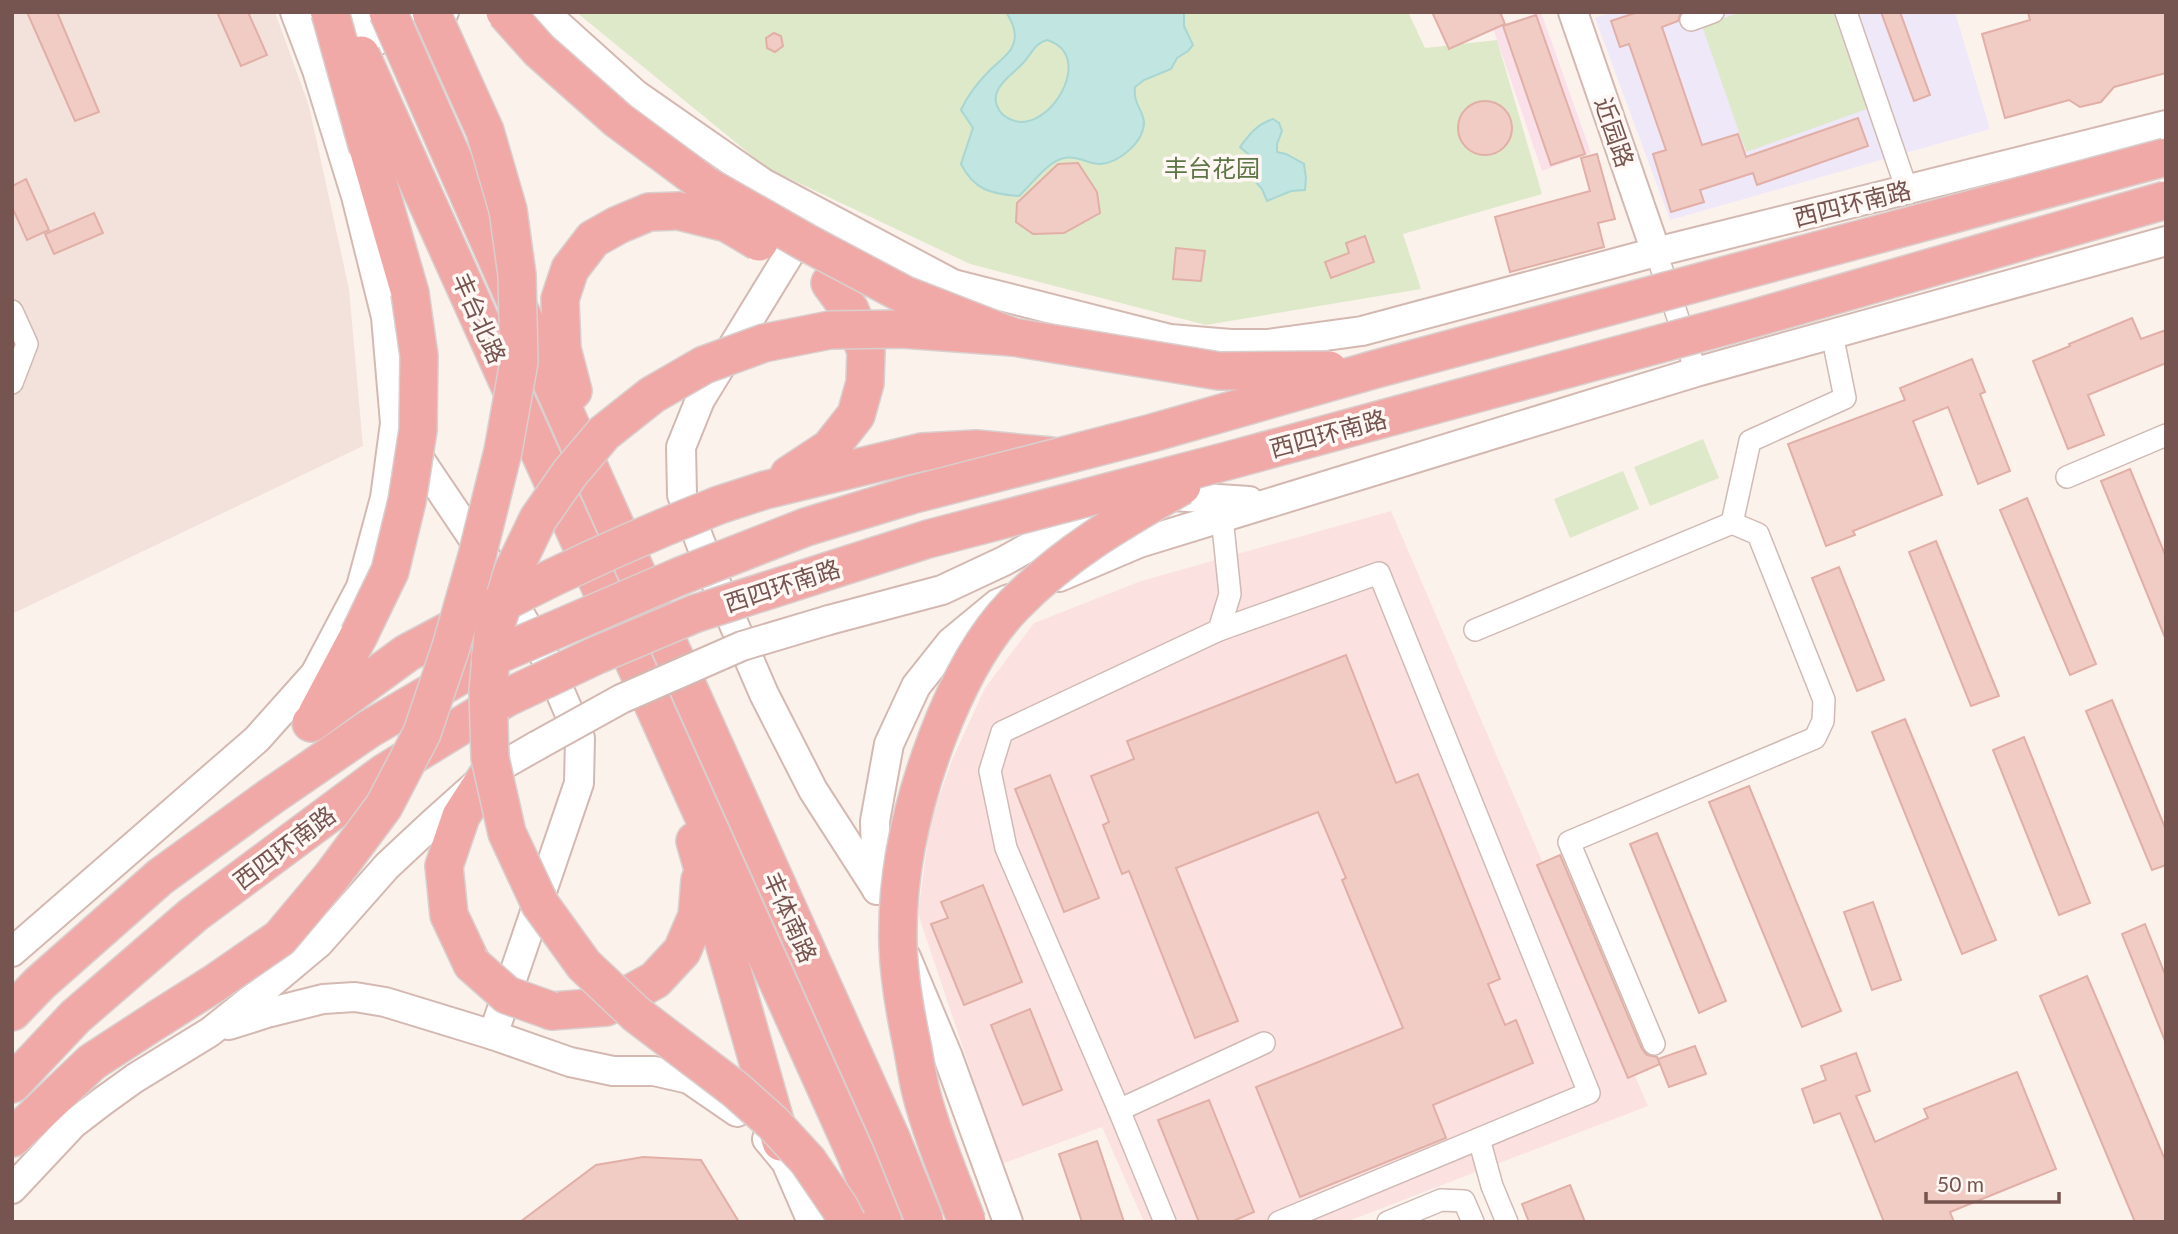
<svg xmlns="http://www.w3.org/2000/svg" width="2178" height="1234" font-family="Lato,'Noto Sans SC',sans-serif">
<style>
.residential{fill:#f3e2db}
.commercial{fill:#fbe2e1}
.education{fill:#efe8f9}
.medical{fill:#f9e0e9}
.green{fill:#dee9ca}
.water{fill:#c1e5e1;stroke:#a8d6d2;stroke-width:2;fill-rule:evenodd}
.building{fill:#f0ccc5;stroke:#e1afa6;stroke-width:2}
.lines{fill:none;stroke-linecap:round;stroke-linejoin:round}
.street-casing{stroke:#d0bab4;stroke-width:24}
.secondary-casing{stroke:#d3b9b1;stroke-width:32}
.highway-casing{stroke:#d9cfce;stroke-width:40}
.street{stroke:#fff;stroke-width:21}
.secondary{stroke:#fff;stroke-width:28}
.highway{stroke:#f1a9a7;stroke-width:37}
.secondary-bridge-casing{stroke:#d3b9b1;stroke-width:32;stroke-linecap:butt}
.highway-bridge-casing{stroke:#d9cfce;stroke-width:40;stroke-linecap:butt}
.secondary-bridge{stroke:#fff;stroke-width:28}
.highway-bridge{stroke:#f1a9a7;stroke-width:37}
.labels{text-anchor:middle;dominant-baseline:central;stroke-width:7;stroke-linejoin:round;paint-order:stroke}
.street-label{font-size:24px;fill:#76544f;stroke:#fef7f3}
.park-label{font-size:24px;fill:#5e7545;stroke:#fef7f3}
</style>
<rect width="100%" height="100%" fill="#fcf2ec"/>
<polygon class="residential" points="12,12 275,12 309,106 349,289 363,446 12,614"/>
<polygon class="commercial" points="1391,511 1648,1106 1346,1222 1144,1222 1102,1127 1002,1164 918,914 930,822 952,760 985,688 1034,623 1141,581"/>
<polygon class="education" points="1613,12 1955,12 1990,129 1670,220 1595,18"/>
<polygon class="medical" points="1541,12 1591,153 1542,171 1493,28"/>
<g class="green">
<polygon points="576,12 1408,12 1425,48 1497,40 1542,194 1403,234 1421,289 1206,325 970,264 767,168"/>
<polygon points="1741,12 1833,12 1867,109 1746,152 1702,26"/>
<polygon points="1703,439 1719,478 1650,506 1634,467"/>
<polygon points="1623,471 1639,509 1570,538 1554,499"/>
</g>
<g class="water">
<path d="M1006 12H1184V26L1193 45 1188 51 1177 58 1171 69 1144 80 1135 87C1133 104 1143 110 1144 122 1144 142 1119 163 1100 164 1088 164 1077 155 1064 158 1048 161 1031 185 1019 196 991 194 974 190 961 164L973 128 961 110C968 94 979 81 991 69 997 63 1007 56 1011 49 1019 36 1013 23 1006 12ZM1047 40C1097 55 1049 135 1012 120 1007 118 1002 115 999 110 986 89 1013 75 1024 62 1032 53 1035 43 1047 40Z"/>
<path d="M1273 119 1279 123 1282 131 1277 144V152L1286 154 1304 164 1306 178 1305 190 1291 191 1267 201 1262 189 1255 181 1253 171 1256 167 1254 159 1240 147C1249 135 1257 124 1273 119Z"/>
</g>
<g class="building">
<polygon points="27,12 57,12 99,112 75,121"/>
<polygon points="217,12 248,12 267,55 241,66"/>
<polygon points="1432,12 1500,12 1505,24 1449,49"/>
<polygon points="1638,12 1681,12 1678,21 1662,27 1702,145 1738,134 1746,157 1858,118 1868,146 1757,185 1753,173 1700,190 1704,202 1671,212 1653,154 1666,150 1629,44 1620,47 1611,21"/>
<polygon points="1881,12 1900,12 1930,95 1914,101"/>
<polygon points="2028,12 2166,12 2166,73 2114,87 2101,102 2080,107 2069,100 2005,118 1982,34 2030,20"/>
<polygon points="1536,15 1585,154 1551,165 1503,26"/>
<polygon points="774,33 781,36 783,46 775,52 767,48 766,38"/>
<circle cx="1485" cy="128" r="27"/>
<polygon points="1597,154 1615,219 1598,223 1604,247 1510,272 1495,217 1590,191 1581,158"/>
<polygon points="1078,163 1097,192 1100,213 1064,233 1033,234 1016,222 1017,203 1058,164"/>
<polygon points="26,179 49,230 27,240 12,207 12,186"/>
<polygon points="94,213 103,233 54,254 45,234"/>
<polygon points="1365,236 1374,262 1331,278 1325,262 1349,253 1346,243"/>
<polygon points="1176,248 1205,251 1201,281 1173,279"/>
<polygon points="2132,318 2141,339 2166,330 2166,363 2088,395 2104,435 2068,449 2033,361 2070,346 2069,344"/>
<polygon points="1972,359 1985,392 1980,394 2010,471 1978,484 1948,407 1913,421 1942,495 1853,531 1855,535 1826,546 1788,444 1905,400 1900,388"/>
<polygon points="2130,469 2166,557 2166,640 2101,481"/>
<polygon points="2027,498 2096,664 2070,675 2000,510"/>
<polygon points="1936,541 1999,696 1971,706 1909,552"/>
<polygon points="1839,567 1884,680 1857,691 1812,578"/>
<polygon points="1346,655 1396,783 1418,774 1500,979 1488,984 1505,1025 1516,1020 1533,1063 1433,1105 1446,1138 1300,1197 1256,1087 1403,1028 1342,880 1346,878 1318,812 1176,868 1238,1021 1195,1038 1129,871 1122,874 1103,825 1109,822 1091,776 1134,759 1127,741"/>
<polygon points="2112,700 2166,830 2166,865 2152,870 2086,711"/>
<polygon points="1905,719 1996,940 1962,954 1872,732"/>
<polygon points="2024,737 2090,903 2059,915 1993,750"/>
<polygon points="1050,775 1099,898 1064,912 1015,789"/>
<polygon points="1749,786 1841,1011 1802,1027 1709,802"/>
<polygon points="1657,833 1726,1001 1699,1013 1630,844"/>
<polygon points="1560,855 1642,1049 1647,1055 1657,1057 1660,1064 1628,1078 1537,865"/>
<polygon points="983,885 1022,982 964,1005 931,924 948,918 941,902"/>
<polygon points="1873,902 1901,980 1872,990 1844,912"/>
<polygon points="2145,924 2166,977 2165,1041 2122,934"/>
<polygon points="2087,976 2166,1162 2166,1222 2135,1222 2040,996"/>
<polygon points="1030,1009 1062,1090 1023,1105 991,1025"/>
<polygon points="1695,1046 1706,1074 1669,1087 1658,1059"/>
<polygon points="1856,1053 1870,1091 1856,1096 1875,1142 1928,1118 1924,1109 2017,1072 2056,1169 1950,1212 1954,1222 1884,1222 1840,1113 1814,1123 1802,1089 1826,1080 1821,1066"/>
<polygon points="1209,1100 1254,1212 1231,1222 1199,1222 1158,1120"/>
<polygon points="1097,1141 1124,1222 1082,1222 1059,1154"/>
<polygon points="643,1157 701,1160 739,1222 520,1222 596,1165"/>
<polygon points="1570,1185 1585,1222 1529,1222 1522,1204"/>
</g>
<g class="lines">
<g class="street-casing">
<g id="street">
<polyline points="1846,12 1907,190"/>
<polyline points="1691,20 1713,12"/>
<polyline points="1656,252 1696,372"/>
<polyline points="12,311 27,344 12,383"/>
<polyline points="2067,477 2166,435"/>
<polyline points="1222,517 1230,594 1219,630 1002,732 990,771 1006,848 1119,1110 1264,1043"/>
<polyline points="1219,630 1379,573 1589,1093 1279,1222"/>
<polyline points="1475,630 1732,523 1750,441 1845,398 1832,334"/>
<polyline points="1654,1044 1569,842 1815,738 1823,721 1824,700 1758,534 1732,523"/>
<polyline points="1119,1110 1165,1222"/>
<polyline points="1479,1139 1492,1186 1507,1222"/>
<polyline points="1388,1222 1441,1200 1464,1201 1473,1222"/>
</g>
</g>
<g class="secondary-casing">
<g id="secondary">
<polyline points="544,12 635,94 763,183 953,284 1170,339 1231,344 1268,344 1362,331 1656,252 2166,125"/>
<polyline points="1573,12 1656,252"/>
<polyline points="319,38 330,35 377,12"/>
<polyline points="340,56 444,12"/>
<polyline points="809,222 700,400 681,447 682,495 716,583 764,694 813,790 876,888"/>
<polyline points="408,442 493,568 546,659 580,738 579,783 493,1035"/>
<polyline points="1157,495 1249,501"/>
<polyline points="1059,577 1139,543 1696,372 2166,241"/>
<polyline points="829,620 942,590 1004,561 1112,501"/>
<polyline points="877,890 875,821 889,744 916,686 951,642 997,604 1009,599"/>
<polyline points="12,952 257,739 315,674 361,587 385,498 395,423 386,317 356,196 317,70 295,12"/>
<polyline points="906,957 948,1057 1008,1222"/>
<polyline points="229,1025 267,1013 323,999 355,997 385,1002 493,1035 570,1062 613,1071 654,1071 689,1079 737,1112"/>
<polyline points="767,1139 786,1162 812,1222"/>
<polyline points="12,1189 73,1124 103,1101 135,1078 210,1032 264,989 319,943 387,866 432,824 489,773 538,745"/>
</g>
</g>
<g class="highway-casing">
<g id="highway">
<polyline points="437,123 598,487 891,1138"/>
<polyline points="399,140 856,1155 883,1222"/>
<polyline points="368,148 410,293"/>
<polyline points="573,391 562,349 560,299 570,269 593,239 618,225 649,212 679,211"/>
<polyline points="789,475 830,448 856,415 865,383 866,351 850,310 830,283"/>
<polyline points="719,505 765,490 922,452 976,449 1051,456"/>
<polyline points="317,714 359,635"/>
<polyline points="311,723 407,653 471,619"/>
<polyline points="695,841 781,1142"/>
<polyline points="472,964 449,915 444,866 461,816 489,773"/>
<polyline points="552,1011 606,1007 655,980 682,951 697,916 700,880"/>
<polyline points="12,1012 40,983 160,877 270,797 369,729 490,658"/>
<polyline points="12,1084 75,1017 193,915 384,773 506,698"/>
<polyline points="12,1138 92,1062 158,1019"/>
</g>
</g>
<use href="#street" class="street"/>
<use href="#secondary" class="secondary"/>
<use href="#highway" class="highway"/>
<g class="secondary-bridge-casing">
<polyline id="secondary-bridge" points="538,745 621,699 742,646 829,620"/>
</g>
<g class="highway-bridge-casing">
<g id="highway-bridge">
<polyline points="330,12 368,148"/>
<polyline points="388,12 437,123"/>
<polyline points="505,12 539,50 618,120 707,186 807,243 905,295 1013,337 1219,371 1329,370"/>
<polyline points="361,55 399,140"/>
<polyline points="679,211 727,223 759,242"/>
<path d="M490 609C565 570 640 536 719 505"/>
<polyline points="359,635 390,571 407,501 418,430 419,356 410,293"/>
<polyline points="490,658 678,577 806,527 911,495 1152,433 1376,369 2166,157"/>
<polyline points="506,698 597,655 694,614 928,539 1227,461 1748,320 2166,200"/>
<polyline points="472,964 507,995 552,1011"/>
<polyline points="158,1019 215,983 280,938 332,876 384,806 422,733 451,647 477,556 503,451 519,362 517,275 508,210 485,131 431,12"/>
<polyline points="891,1138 925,1222"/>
<polyline points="847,1222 840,1208 808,1161 773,1123 736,1090 636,1014 584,965 540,904 507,833 490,758 488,691 493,634 513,571 538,519 570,473 604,433 652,395 704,365 764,343 830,330 902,329 1013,337"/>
<path d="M967 1222C951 1179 932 1136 921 1092 917 1076 915 1060 912 1045 905 1012 899 978 898 945 896 874 912 804 937 738 955 691 979 641 1014 605 1065 553 1119 522 1182 486"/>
</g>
</g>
<use href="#secondary-bridge" class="secondary-bridge"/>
<use href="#highway-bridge" class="highway-bridge"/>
</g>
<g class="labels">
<g class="street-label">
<text transform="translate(1615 132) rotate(71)">近园路</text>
<text transform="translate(1852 203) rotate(-14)">西四环南路</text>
<text transform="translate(480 318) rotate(66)">丰台北路</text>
<text transform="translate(1328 433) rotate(-15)">西四环南路</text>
<text transform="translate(782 585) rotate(-18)">西四环南路</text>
<text transform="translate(284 847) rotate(-37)">西四环南路</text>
<text transform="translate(791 917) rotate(66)">丰体南路</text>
</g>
<g class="park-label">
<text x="1212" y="167">丰台花园</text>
</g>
</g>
<rect width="2178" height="1234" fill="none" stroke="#76544f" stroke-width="28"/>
<path d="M1926 1192v10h133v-10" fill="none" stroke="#76544f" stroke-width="3.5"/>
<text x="1937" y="1192" font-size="21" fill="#76544f" stroke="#fef7f3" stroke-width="5" paint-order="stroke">50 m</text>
</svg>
